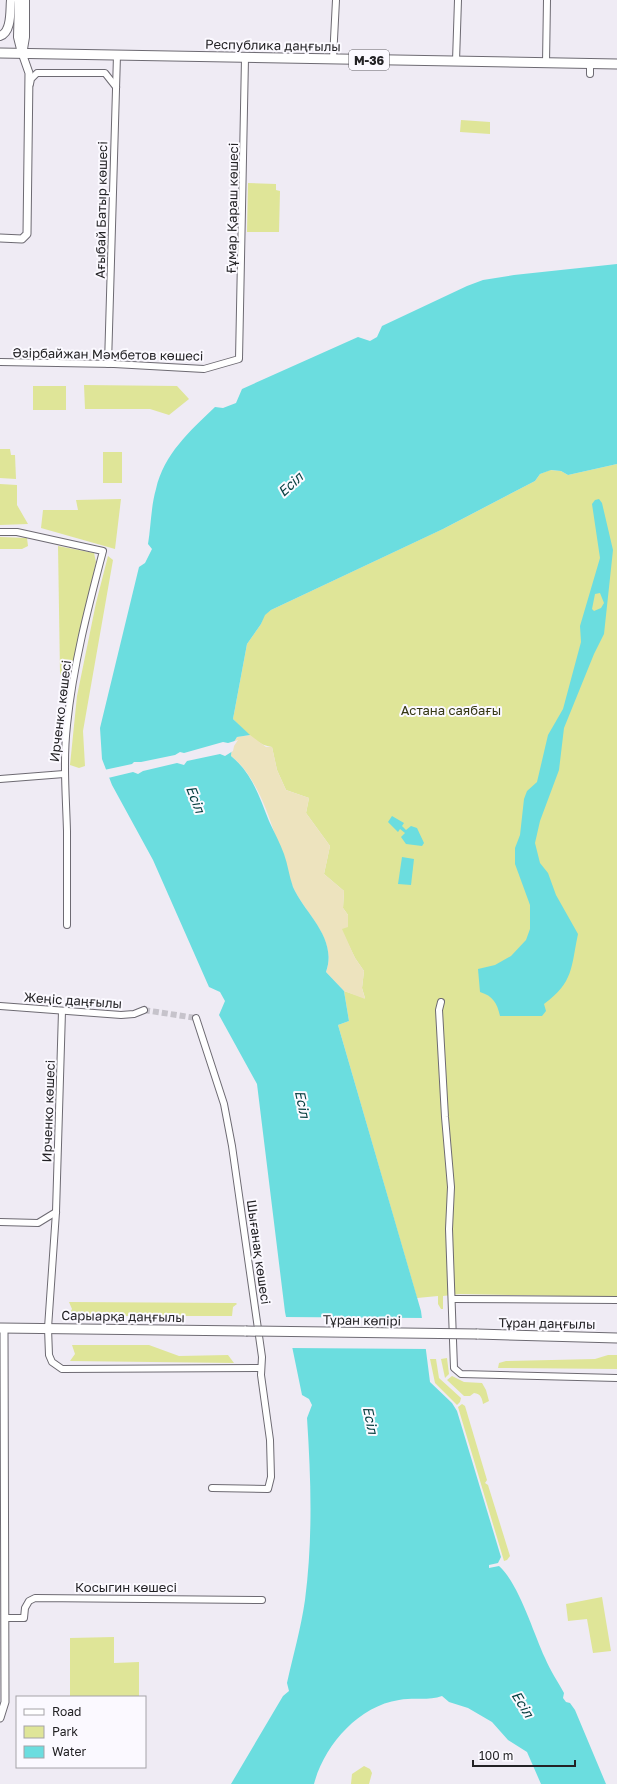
<svg xmlns="http://www.w3.org/2000/svg" width="617" height="1784" font-family="'Golos Text',sans-serif">
<style>
.green{fill:#dfe598}
.sand{fill:#ede3be}
.water{fill:#6bdddf;fill-rule:evenodd}
.pier{fill:#efebf4}
.lines{fill:none;stroke-linecap:round;stroke-linejoin:round}
.minor-tunnel{stroke:#c6c3cb;stroke-width:6;stroke-dasharray:6 3;stroke-linecap:butt}
.minor-casing{stroke:#6d6a72;stroke-width:8}
.tertiary-casing{stroke:#6d6a72;stroke-width:9}
.secondary-casing{stroke:#6d6a72;stroke-width:10}
.primary-casing{stroke:#6d6a72;stroke-width:11}
.minor{stroke:#fff;stroke-width:6}
.tertiary{stroke:#fff;stroke-width:7}
.secondary{stroke:#fff;stroke-width:8}
.primary{stroke:#fff;stroke-width:9}
.primary-bridge-casing{stroke:#6d6a72;stroke-width:11;stroke-linecap:butt}
.primary-bridge{stroke:#fff;stroke-width:9}
.labels{text-anchor:middle;dominant-baseline:central;stroke-width:4;stroke-linejoin:round;paint-order:stroke}
.shield{fill:#fbf9ff;stroke:#646266;stroke-width:1}
.shield-label{font-size:12px;font-weight:bold;fill:#232225}
.street-label{font-size:13px;fill:#232225;stroke:#fbf9ff}
.park-label{font-size:13px;fill:#363815;stroke:#fbf9ff}
.water-label{font-size:14px;font-style:italic;fill:#053e3f;stroke:#fbf9ff}
</style>
<rect width="100%" height="100%" fill="#efebf4"/>
<g class="green">
<polygon points="461,120 490,122 490,134 460,132"/>
<polygon points="248,183 276,184 276,190 280,191 279,232 247,232"/>
<polygon points="84,385 177,386 189,399 169,415 150,409 85,409"/>
<rect x="33" y="386" width="33" height="24"/>
<polygon points="0,449 10,449 11,455 15,455 16,479 0,478"/>
<rect x="103" y="452" width="19" height="31"/>
<path d="M617 464V1297L460 1294 443 1296V1309H441L438 1304V1296L417 1298 338 1025 349 1021 344 991 365 998 362 988 364 971 355 958 341 929 348 915 343 908 344 891 324 874 330 846 306 813 309 798 286 790 277 770 272 747C257 746 243 729 233 719L247 644 261 624 264 615 271 610 445 528 535 481 540 474 550 470 561 471 568 475Z"/>
<polygon points="0,484 17,485 17,505 28,524 0,525"/>
<polygon points="121,499 115,549 41,528 43,510 78,510 76,500"/>
<polygon points="0,537 27,538 28,546 22,549 0,549"/>
<polygon points="58,546 94,553 96,562 68,686 60,674"/>
<polygon points="108,556 113,560 83,731 85,766 79,768 70,765 77,696 96,603"/>
<polygon points="69,1302 236,1303 237,1304 233,1307 232,1316 68,1316 72,1309"/>
<polygon points="72,1345 149,1345 179,1356 228,1355 234,1363 70,1361 75,1354"/>
<polygon points="608,1355 617,1355 617,1369 498,1368 499,1363 506,1361 595,1359"/>
<polygon points="447,1358 449,1374 445,1378 441,1359"/>
<polygon points="430,1359 436,1359 439,1378 461,1398 460,1402 457,1405 435,1383"/>
<path d="M452 1376 464 1382 482 1383 486 1390 489 1401 483 1404C482 1398 481 1394 474 1393L470 1396H464L447 1380Z"/>
<polygon points="462,1404 465,1406 487,1480 485,1483 488,1485 510,1556 507,1560 504,1561 458,1407"/>
<polygon points="602,1597 611,1651 593,1653 587,1619 568,1621 566,1604"/>
<polygon points="114,1637 114,1663 139,1662 139,1697 70,1697 70,1638"/>
<polygon points="364,1766 370,1769 372,1773 369,1784 351,1784 352,1774"/>
</g>
<path class="sand" d="M250 735 266 747H272L277 770 286 790 309 798 306 813 330 846 324 874 344 891 343 908 348 915V927L342 929 355 958 364 971 362 988 365 999 344 991 326 972C338 939 305 914 293 887 276 847 266 783 231 756L232 745 237 737Z"/>
<g class="water">
<path d="M617 264V464L568 475 561 471 551 470 540 474 535 481 443 529 271 610 265 615 261 624 247 644 233 719 250 735 237 737 232 745 231 756C252 773 259 796 269 821 274 832 280 843 284 854 288 865 289 876 293 887 305 914 338 938 326 972L344 991 349 1021 338 1025 421 1311 430 1382 452 1403 457 1411 501 1557 498 1563 489 1565V1568L499 1566C519 1584 533 1632 545 1658 550 1670 558 1682 564 1693L563 1698 566 1702 570 1703 575 1710 606 1784H541L527 1752 508 1740 492 1722 468 1708 449 1702 442 1696C429 1701 414 1697 399 1700 358 1706 324 1746 314 1784H231L283 1696 289 1691 287 1683C293 1656 301 1628 305 1600 313 1538 311 1480 307 1418L312 1405 309 1399 302 1395 285 1312 257 1084 219 1015 225 1001 220 992 209 987 153 860 112 785 102 759 100 728 139 567 145 563 152 549 148 544C151 526 151 506 156 489 164 454 190 431 215 407L223 408 236 403 242 389 358 337 370 341 377 337 382 326 467 286 483 280 514 275Z"/>
<path d="M599 499 602 503 613 550 604 634 594 654 564 728 559 770 540 821 535 843 540 863 548 873 556 895 578 934C571 967 574 982 544 1004L546 1011 542 1016H500C497 1003 493 996 480 992L478 969 495 965 511 956 526 940 530 929V905L515 864V848L520 835 524 799 527 791 537 782 548 735 563 709 581 642 580 626 600 558 592 504 595 500ZM600 593 604 603 601 608 594 611 592 609 595 594Z"/>
<polygon points="392,816 404,823 402,826 406,830 411,826 417,828 424,843 422,846 406,844 401,837 405,833 400,829 398,832 388,822"/>
<polygon points="402,857 414,859 411,885 398,884"/>
</g>
<g class="pier">
<polygon points="238,740 234,746 233,751 225,756 220,754 187,761 184,765 177,763 143,771 138,774 133,772 108,778 104,770 132,764 134,762 141,762 175,755 180,752 184,753 223,742 228,743"/>
<polygon points="284,1317 424,1318 429,1349 290,1348"/>
</g>
<g class="lines">
<polyline class="minor-tunnel" points="144,1010 196,1018"/>
<g class="minor-casing">
<g id="minor">
<polyline points="333,59 336,0"/>
<polyline points="456,61 458,0"/>
<polyline points="546,63 547,0"/>
<polyline points="590,74 590,63"/>
<polyline points="30,84 31,79 37,73 105,73 116,87"/>
<polyline points="0,362 114,364 204,369 239,359 245,58"/>
<polyline points="108,364 117,55"/>
<path d="M0 532H17L103 551C88 608 73 666 67 725 63 761 66 796 67 831 67 862 67 894 67 925"/>
<polyline points="0,779 64,774"/>
<polyline points="441,1002 439,1010 445,1117 451,1187 449,1229 454,1368 461,1374 617,1378"/>
<polyline points="0,1006 121,1015 134,1014 144,1010"/>
<polyline points="62,1011 56,1212 48,1328 49,1355 52,1362 62,1369 260,1368"/>
<polyline points="196,1018 224,1104 232,1146 262,1357 261,1375 270,1440 271,1477 268,1489 212,1488"/>
<polyline points="0,1222 38,1223 56,1212"/>
<polyline points="453,1299 617,1300"/>
<polyline points="5,1618 24,1618 25,1608 29,1601 35,1598 262,1600"/>
</g>
</g>
<g class="tertiary-casing">
<g id="tertiary">
<polyline points="0,238 22,239 27,234 29,73 22,53"/>
<polyline points="0,1718 5,1702 4,1328"/>
</g>
</g>
<g class="secondary-casing">
<g id="secondary">
<polyline points="19,0 18,37 22,53"/>
<path d="M0 36C12 32 10 10 11 0"/>
<polyline points="23,49 25,37 25,0"/>
</g>
</g>
<g class="primary-casing">
<g id="primary">
<polyline points="0,53 617,64"/>
<polyline points="0,1328 246,1331"/>
<polyline points="477,1334 617,1338"/>
</g>
</g>
<use href="#minor" class="minor"/>
<use href="#tertiary" class="tertiary"/>
<use href="#secondary" class="secondary"/>
<use href="#primary" class="primary"/>
<g class="primary-bridge-casing">
<polyline id="primary-bridge" points="246,1331 477,1334"/>
</g>
<use href="#primary-bridge" class="primary-bridge"/>
</g>
<g class="labels">
<rect class="shield" x="349" y="50" width="40" height="20" rx="3"/>
<g class="shield-label">
<text x="369" y="60">M-36</text>
</g>
<g class="street-label">
<text transform="translate(273 45) rotate(1)">Республика даңғылы</text>
<text transform="translate(232 208) rotate(-89)">Ғұмар Қараш көшесі</text>
<text transform="translate(101 210) rotate(-89)">Ағыбай Батыр көшесі</text>
<text transform="translate(108 354) rotate(1)">Әзірбайжан Мәмбетов көшесі</text>
<text transform="translate(60 711) rotate(-83)">Ирченко көшесі</text>
<text transform="translate(73 1000) rotate(4)">Жеңіс даңғылы</text>
<text transform="translate(48 1111) rotate(-88)">Ирченко көшесі</text>
<text transform="translate(259 1252) rotate(82)">Шығанақ көшесі</text>
<text transform="translate(123 1316) rotate(1)">Сарыарқа даңғылы</text>
<text transform="translate(362 1320) rotate(1)">Тұран көпірі</text>
<text transform="translate(547 1323) rotate(1)">Тұран даңғылы</text>
<text x="126" y="1587">Косыгин көшесі</text>
</g>
<g class="park-label">
<text x="451" y="710">Астана саябағы</text>
</g>
<g class="water-label">
<text transform="translate(290 484) rotate(-43)">Есіл</text>
<text transform="translate(196 799) rotate(68)">Есіл</text>
<text transform="translate(303 1104) rotate(78)">Есіл</text>
<text transform="translate(371 1420) rotate(78)">Есіл</text>
<text transform="translate(523 1704) rotate(58)">Есіл</text>
</g>
</g>
<rect x="16" y="1696" width="130" height="72" fill="#fbf9ff" stroke="#a5a3a8"/>
<rect x="24" y="1709" width="20" height="6" fill="#ffffff" stroke="#a5a3a8"/>
<text x="52" y="1716" font-size="12" fill="#232225">Road</text>
<rect x="24" y="1726" width="20" height="12" fill="#dfe598" stroke="#a5a3a8"/>
<text x="52" y="1736" font-size="12" fill="#232225">Park</text>
<rect x="24" y="1746" width="20" height="12" fill="#6bdddf" stroke="#a5a3a8"/>
<text x="52" y="1756" font-size="12" fill="#232225">Water</text>
<path d="M473 1760v6h102v-6" fill="none" stroke="#232225" stroke-width="2"/>
<text x="479" y="1760" font-size="12" fill="#232225" stroke="#fbf9ff" stroke-width="3" paint-order="stroke">100 m</text>
</svg>
